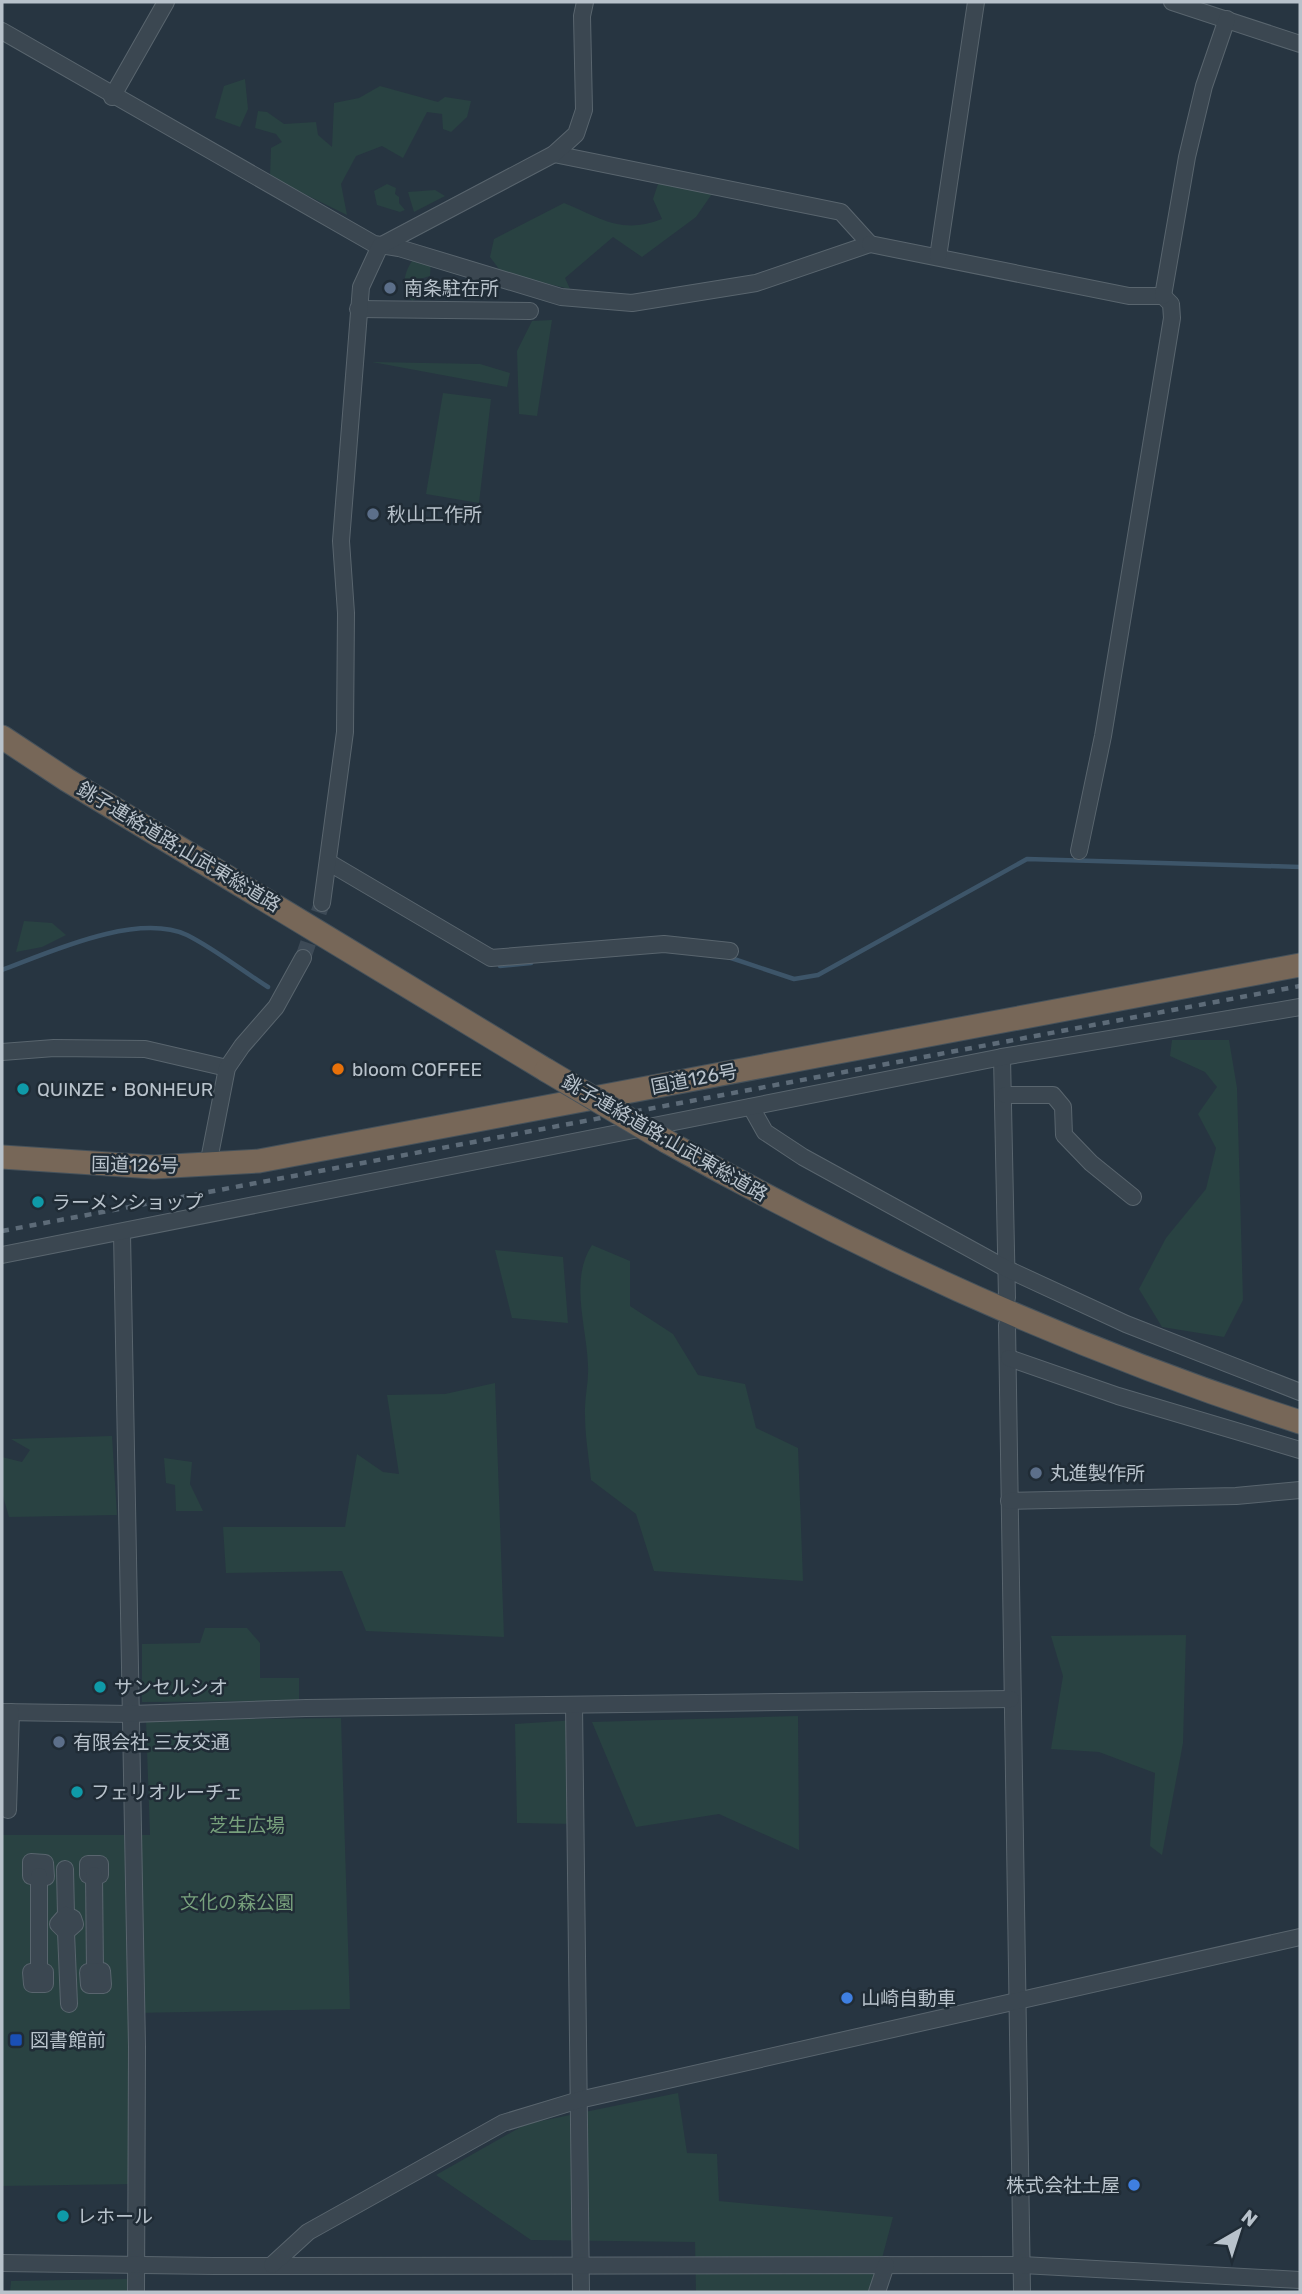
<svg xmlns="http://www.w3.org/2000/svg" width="1302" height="2294" font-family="Rubik,'Noto Sans JP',sans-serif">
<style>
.green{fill:#294242}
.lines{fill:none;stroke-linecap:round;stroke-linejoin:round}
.stream{stroke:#3d5569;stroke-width:4.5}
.minor-tunnel{stroke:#3d4a56;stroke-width:16;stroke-dasharray:16 8;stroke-linecap:butt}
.minor-casing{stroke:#59656e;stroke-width:18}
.highway-casing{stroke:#46525b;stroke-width:25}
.minor{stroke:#3b4751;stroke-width:16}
.highway{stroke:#776758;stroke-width:23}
.rail{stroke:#5d6b78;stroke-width:4.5;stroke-dasharray:7 7;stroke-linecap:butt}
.highway-bridge-casing{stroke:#46525b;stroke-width:25;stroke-linecap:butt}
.highway-bridge{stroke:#776758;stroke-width:23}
.service-dot{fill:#5c6f8a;stroke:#202c36;stroke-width:2.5}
.food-dot{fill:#e8710a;stroke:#202c36;stroke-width:2.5}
.culture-dot{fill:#0f9aa8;stroke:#202c36;stroke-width:2.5}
.shop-dot{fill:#3f7fe0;stroke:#202c36;stroke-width:2.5}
.transit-dot{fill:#1a4fb4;stroke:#202c36;stroke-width:2.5}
.labels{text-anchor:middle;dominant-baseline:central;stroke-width:5;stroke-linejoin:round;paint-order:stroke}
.poi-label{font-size:19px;fill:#b8c2cb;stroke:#202c36;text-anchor:start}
.street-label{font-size:19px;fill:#b8c2cb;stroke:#202c36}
.park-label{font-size:19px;fill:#77a07c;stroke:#202c36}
</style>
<rect width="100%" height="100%" fill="#273541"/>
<g class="green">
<polygon points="245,79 248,109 240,127 215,118 224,86"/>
<polygon points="380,86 438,102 445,97 471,101 467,117 451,132 443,129 442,114 427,112 403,158 382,146 356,156 341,184 347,215 270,177 271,148 282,142 276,134 255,128 258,111 267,112 284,124 316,122 318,135 332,147 334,103 359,98"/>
<path d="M659 181 714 191 696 217 642 257 613 237 565 278 570 289 502 273 490 257 494 239 564 203C601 218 621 235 662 219L653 199Z"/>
<polygon points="387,184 396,188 395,194 399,197 399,203 405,210 400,212 377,205 374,191"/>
<polygon points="435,190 445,196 414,212 408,192"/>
<path d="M416 255 431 261 430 276 420 279 418 297 412 301C399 285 405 270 416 255Z"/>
<polygon points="552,320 537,416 519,414 517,351 532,321"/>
<polygon points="372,362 480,364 510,373 507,387"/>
<polygon points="443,393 491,399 479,503 426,494"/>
<polygon points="24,921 52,923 66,935 42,947 16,952"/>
<polygon points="1172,1040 1229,1040 1237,1088 1243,1300 1224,1337 1162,1327 1139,1289 1166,1238 1206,1189 1216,1148 1198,1114 1217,1087 1205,1072 1170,1056"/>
<path d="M592 1245 630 1261V1306L673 1334 698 1375 745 1384 756 1428 798 1448 803 1581 654 1571 636 1514 591 1480C589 1458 585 1436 585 1415 584 1399 589 1382 588 1366 587 1327 569 1280 592 1245Z"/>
<polygon points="495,1250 563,1257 568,1323 512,1318"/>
<polygon points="495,1383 504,1637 366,1631 342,1571 226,1573 223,1527 345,1527 357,1454 383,1472 399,1474 387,1395 445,1394"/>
<polygon points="112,1436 117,1515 9,1517 2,1493 2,1457 22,1462 30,1450 11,1439"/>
<polygon points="164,1458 192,1462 190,1484 203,1511 176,1511 175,1485 166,1483"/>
<polygon points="205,1628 247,1628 260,1643 260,1678 299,1678 299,1701 142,1702 142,1644 200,1643"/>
<polygon points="1186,1635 1183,1743 1162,1855 1150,1846 1155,1773 1099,1752 1051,1749 1063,1676 1051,1636"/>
<polygon points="798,1716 799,1850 719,1814 636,1827 592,1722"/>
<polygon points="341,1718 350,2009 133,2013 136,2184 2,2186 2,1835 150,1835 146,1720"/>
<polygon points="576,1720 577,1824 517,1823 515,1724"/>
<polygon points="678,2093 687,2153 717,2154 719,2201 893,2217 873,2292 696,2292 695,2242 531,2240 436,2175 526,2124"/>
<polygon points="129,2279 130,2292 10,2292 11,2281"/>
</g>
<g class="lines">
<g class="stream">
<polyline points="728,957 794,979 818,975 1027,859 1300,867"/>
<polyline points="500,966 531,963"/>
<path d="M2 970C50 952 137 912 187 935 215 949 241 970 268 987"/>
</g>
<polyline class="minor-tunnel" points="303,958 322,903"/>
<g class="minor-casing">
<g id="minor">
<polyline points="1172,2 1300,44"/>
<polyline points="2,31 374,244 399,248 561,297 632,303 756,283 870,244 841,212 554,154"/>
<polyline points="112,97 166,2"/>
<polyline points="870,244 1129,296 1163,296 1171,304 1172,318 1103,736 1079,851"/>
<polyline points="938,257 976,2"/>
<polyline points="1163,296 1187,157 1204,86 1227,19"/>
<polyline points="358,309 530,311"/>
<polyline points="328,862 491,958 664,944 730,951"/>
<polyline points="322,903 345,732 346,613 341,541 361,287 380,246 554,154 576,134 584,110 582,16 585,2"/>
<polyline points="2,1052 54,1048 145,1049 227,1068"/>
<polyline points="1002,1057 1007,1298"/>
<polyline points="1005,1095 1053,1095 1063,1107 1064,1135 1091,1163 1133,1197"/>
<polyline points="751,1107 765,1132 803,1157 1005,1268 1126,1324 1300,1392"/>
<polyline points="208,1165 227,1068 242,1046 276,1007 303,958"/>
<polyline points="122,1233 137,2047 136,2292"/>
<polyline points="2,1255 1002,1057 1300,1007"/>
<polyline points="1007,1325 1022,2292"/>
<polyline points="1009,1358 1118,1396 1300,1450"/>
<polyline points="1009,1501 1236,1496 1300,1490"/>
<polyline points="574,1705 581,2292"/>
<polyline points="2,1712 131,1714 306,1708 1011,1699"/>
<polyline points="8,1810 11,1712"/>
<polygon points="31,1862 45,1863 46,1877 31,1876"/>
<rect x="88" y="1864" width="12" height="11"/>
<polyline points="65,1869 66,1915"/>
<polyline points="94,1875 95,1971"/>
<polyline points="39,1876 39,1972"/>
<polyline points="66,1932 75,1924 73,1918 66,1915 58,1924 66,1932 69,2004"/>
<polygon points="102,1971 103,1985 89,1985 88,1972"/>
<polygon points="31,1972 45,1972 45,1984 32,1984"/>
<polyline points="2,2263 213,2266 1022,2265 1300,2280"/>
<polyline points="272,2265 308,2232 503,2123 579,2100 1300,1937"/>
<polyline points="877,2292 886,2265"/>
</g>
</g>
<g class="highway-casing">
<g id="highway">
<polyline points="2,737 67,780 546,1070"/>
<path d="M666 1141C868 1255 1079 1351 1300 1422"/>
<polyline points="2,1157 154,1167 259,1161 1300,965"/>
</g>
</g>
<use href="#minor" class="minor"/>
<use href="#highway" class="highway"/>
<polyline class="rail" points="2,1231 1300,986"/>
<g class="highway-bridge-casing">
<polyline id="highway-bridge" points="546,1070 666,1141"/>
</g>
<use href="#highway-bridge" class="highway-bridge"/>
</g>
<g class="service-dot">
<circle cx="390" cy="288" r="7"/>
<circle cx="373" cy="514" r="7"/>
<circle cx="1036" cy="1473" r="7"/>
<circle cx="59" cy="1742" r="7"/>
</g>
<circle class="food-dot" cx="338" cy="1069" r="7"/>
<g class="culture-dot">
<circle cx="23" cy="1089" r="7"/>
<circle cx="38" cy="1202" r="7"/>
<circle cx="100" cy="1687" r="7"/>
<circle cx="77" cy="1792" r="7"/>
<circle cx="63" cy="2216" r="7"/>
</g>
<g class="shop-dot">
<circle cx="847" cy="1998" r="7"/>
<circle cx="1134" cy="2185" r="7"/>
</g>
<rect class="transit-dot" x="9" y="2033" width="14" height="14" rx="3.5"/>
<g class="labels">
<g class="poi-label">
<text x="404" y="288">南条駐在所</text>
<text x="387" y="514">秋山工作所</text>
<text x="352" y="1069">bloom COFFEE</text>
<text x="37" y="1089">QUINZE・BONHEUR</text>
<text x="52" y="1202">ラーメンショップ</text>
<text x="1050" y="1473">丸進製作所</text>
<text x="114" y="1687">サンセルシオ</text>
<text x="73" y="1742">有限会社 三友交通</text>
<text x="91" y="1792">フェリオルーチェ</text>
<text x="861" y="1998">山崎自動車</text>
<text x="30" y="2040">図書館前</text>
<text x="1120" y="2185" text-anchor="end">株式会社土屋</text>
<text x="77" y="2216">レホール</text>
</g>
<g class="street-label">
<text transform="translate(179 847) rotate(31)">銚子連絡道路;山武東総道路</text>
<text transform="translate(694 1079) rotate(-11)">国道126号</text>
<text transform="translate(665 1138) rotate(30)">銚子連絡道路;山武東総道路</text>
<text transform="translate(135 1165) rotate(1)">国道126号</text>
</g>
<g class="park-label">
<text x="247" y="1825">芝生広場</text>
<text x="237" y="1902">文化の森公園</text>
</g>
</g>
<rect width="1302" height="2294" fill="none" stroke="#b8c2cb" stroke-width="7"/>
<g transform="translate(1239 2231) rotate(39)" stroke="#202c36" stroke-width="5" paint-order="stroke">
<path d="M0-5L12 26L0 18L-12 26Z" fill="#b8c2cb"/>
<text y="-10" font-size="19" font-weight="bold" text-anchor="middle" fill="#b8c2cb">N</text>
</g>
</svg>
